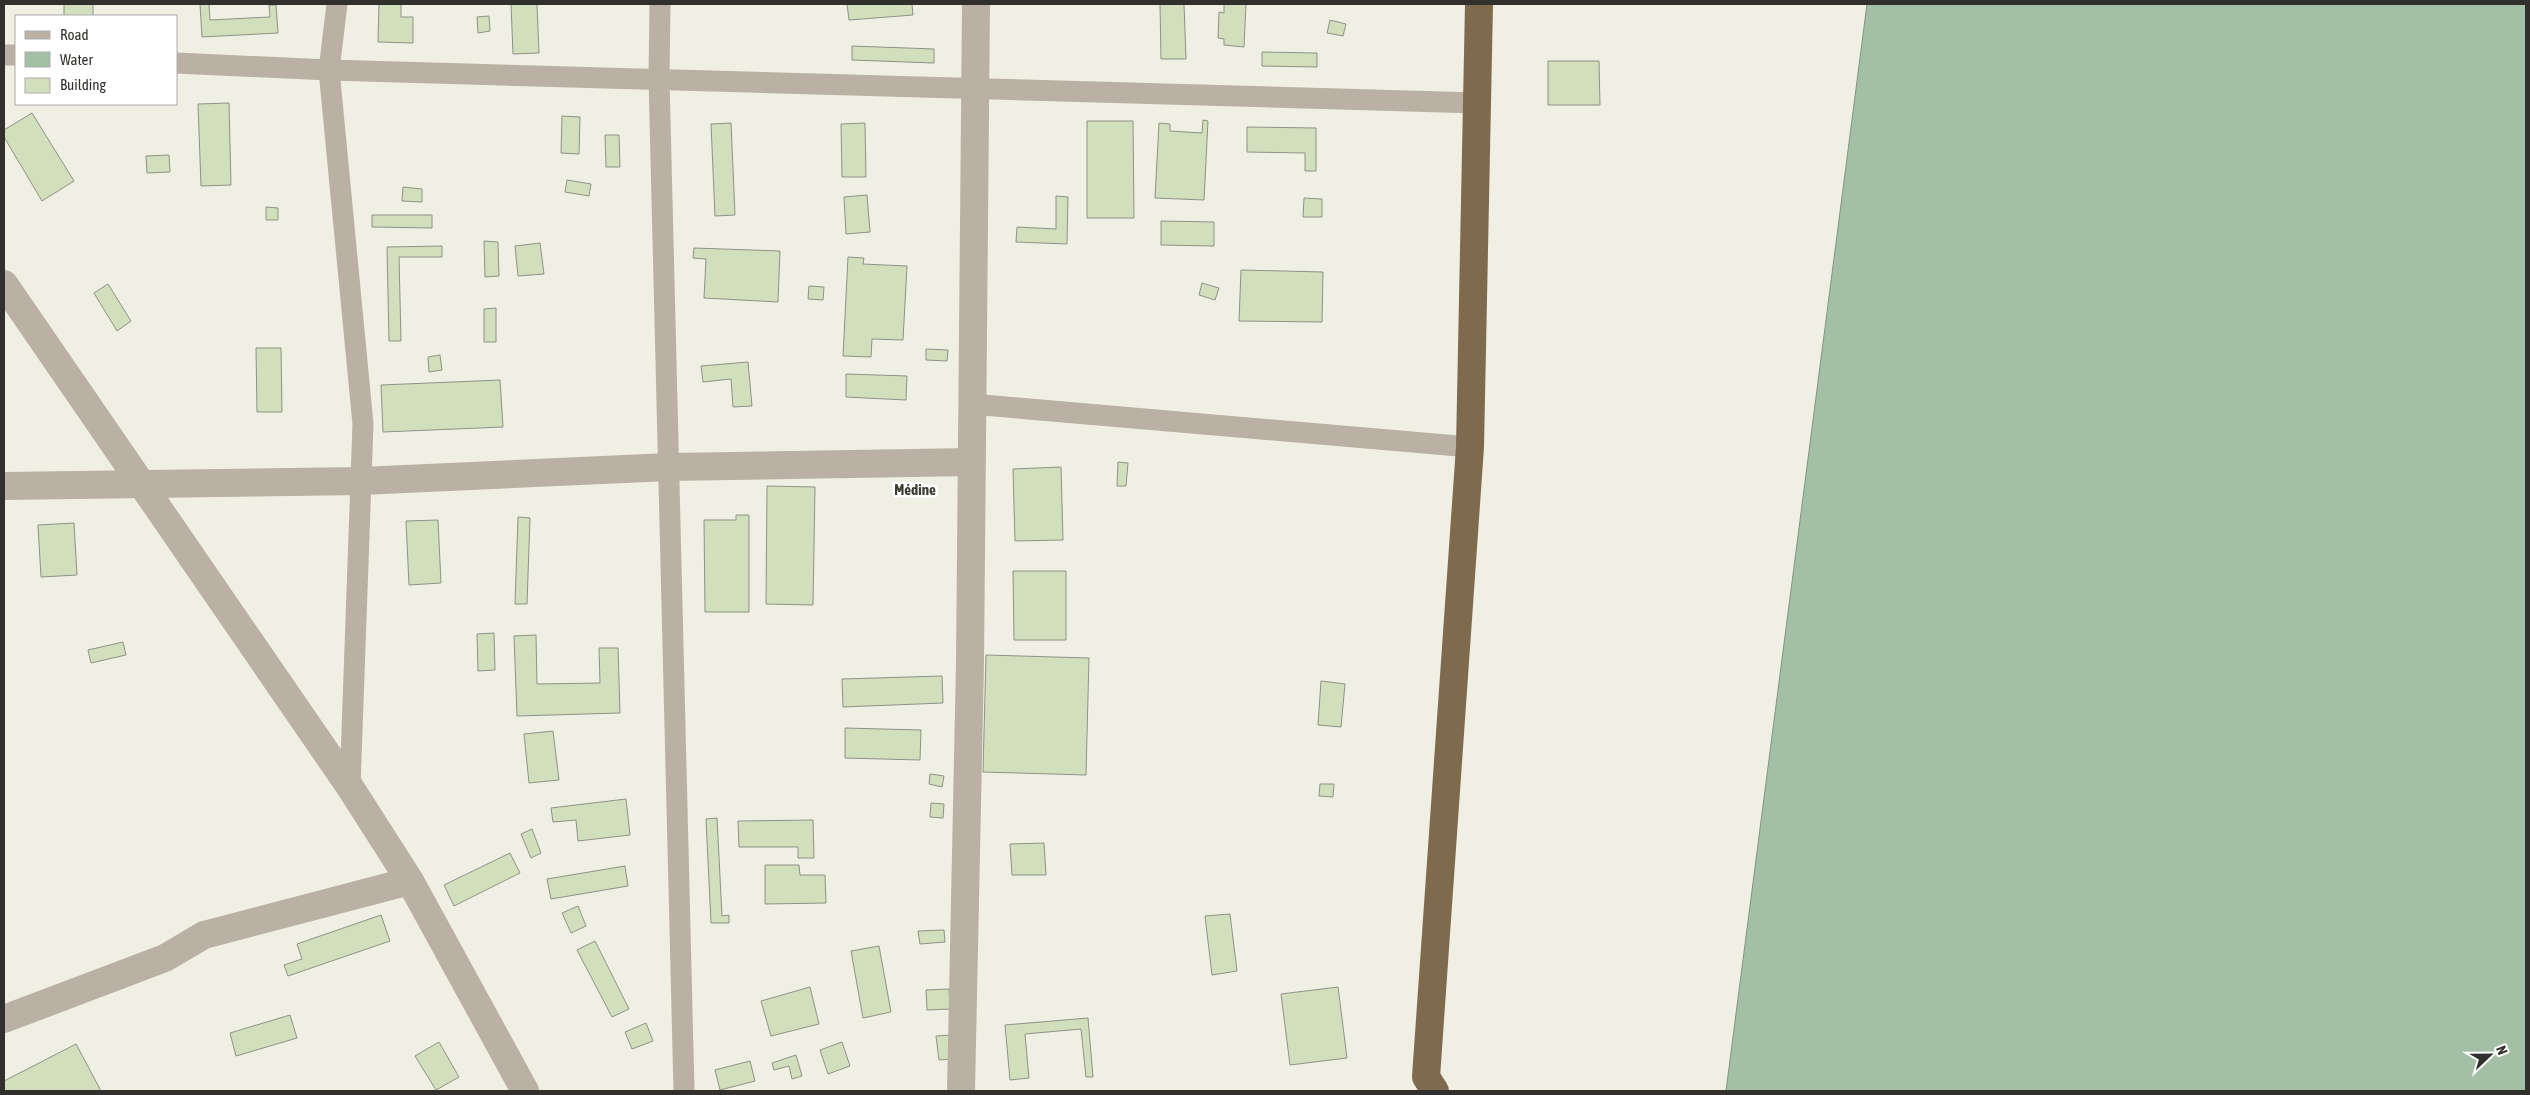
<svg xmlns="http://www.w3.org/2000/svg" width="2530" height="1095" font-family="'Asap Condensed',sans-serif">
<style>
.water{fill:#a3c0a6;stroke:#819581}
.building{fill:#d2dfbc;stroke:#8e9287}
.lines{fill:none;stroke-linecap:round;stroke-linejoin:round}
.lane{stroke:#bab0a3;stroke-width:21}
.street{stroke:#bab0a3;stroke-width:28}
.highway{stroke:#7e6a4d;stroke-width:28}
.labels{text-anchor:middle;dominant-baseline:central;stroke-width:5;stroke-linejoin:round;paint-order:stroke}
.neighbourhood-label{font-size:15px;font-weight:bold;fill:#3e3d33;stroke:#fff}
</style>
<rect width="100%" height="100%" fill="#f0efe3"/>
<polygon class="water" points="1867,4 2526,4 2526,1091 1726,1091"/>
<g class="building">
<rect x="64" y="4" width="29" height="12"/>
<polygon points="200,4 209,4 210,20 270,17 269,5 276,5 278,33 202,37"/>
<polygon points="379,4 401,4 401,17 413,17 413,43 378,42"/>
<polygon points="511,4 537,4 539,53 513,54"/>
<polygon points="847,4 912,4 913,15 849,20"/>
<polygon points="1160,4 1184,4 1186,59 1161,59"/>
<polygon points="1224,4 1246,4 1244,47 1224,45 1224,39 1218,38 1219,12 1224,13"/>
<polygon points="489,16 490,31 478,33 477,17"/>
<polygon points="1330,20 1346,24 1343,36 1327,33"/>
<polygon points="852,46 934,49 934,63 852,60"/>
<polygon points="1262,52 1317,53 1317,67 1262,66"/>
<polygon points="1548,61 1599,61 1600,105 1548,105"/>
<polygon points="229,103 231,185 201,186 198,104"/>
<polygon points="32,113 74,181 42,201 4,137 4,130"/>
<polygon points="562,116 580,117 579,154 561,153"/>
<polygon points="1203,120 1208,121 1204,200 1155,198 1159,123 1170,124 1170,131 1202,133"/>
<polygon points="1087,121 1133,121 1134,218 1087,218"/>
<polygon points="731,123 735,215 715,216 711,124"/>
<polygon points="865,123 866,177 842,177 841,124"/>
<polygon points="1247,127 1316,128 1316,171 1305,171 1305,153 1247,152"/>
<polygon points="605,135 619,135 620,167 606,167"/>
<polygon points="169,155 170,172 147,173 146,156"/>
<polygon points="567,180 591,184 589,196 565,192"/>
<polygon points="403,187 422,189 422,202 402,201"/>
<polygon points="867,195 870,232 846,234 844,197"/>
<polygon points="1056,196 1068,197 1067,244 1016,242 1017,227 1056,229"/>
<polygon points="1304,198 1322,199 1322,217 1303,217"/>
<polygon points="266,207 278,208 278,220 266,220"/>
<polygon points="372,215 432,215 432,228 372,227"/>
<polygon points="1161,221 1214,222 1214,246 1161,245"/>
<polygon points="484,241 498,242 499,276 485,277"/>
<polygon points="540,243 544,274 518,276 515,246"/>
<polygon points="442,246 442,257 399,257 401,341 389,341 387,247"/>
<polygon points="694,248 780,251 778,302 704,298 706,259 693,258"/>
<polygon points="848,257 864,258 863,264 907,266 903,340 872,339 871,357 843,356"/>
<polygon points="1241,270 1323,272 1322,322 1239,321"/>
<polygon points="1202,283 1219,288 1215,300 1199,295"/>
<polygon points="108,284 131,321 117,331 94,293"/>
<polygon points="809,286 824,287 823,300 808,299"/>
<polygon points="496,308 496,342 484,342 484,309"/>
<polygon points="256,348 281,348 282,412 257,412"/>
<polygon points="926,349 948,350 947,361 926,360"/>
<polygon points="440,355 442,370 429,372 428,357"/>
<polygon points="748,362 752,406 733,407 731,379 703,382 701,366"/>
<polygon points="846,374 907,376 906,400 846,397"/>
<polygon points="500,380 503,427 383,432 381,385"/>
<polygon points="1118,462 1128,463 1126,486 1117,486"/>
<polygon points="1061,467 1063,540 1015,541 1013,469"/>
<polygon points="767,486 815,487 813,605 766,604"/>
<polygon points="736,515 749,515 749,612 705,612 704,520 736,520"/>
<polygon points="518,517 530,518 527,604 515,604"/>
<polygon points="438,520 441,583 409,585 406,521"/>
<polygon points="74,523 77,575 41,577 38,525"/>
<polygon points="1013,571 1066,571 1066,640 1014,640"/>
<polygon points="494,633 495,670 478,671 477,634"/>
<polygon points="536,635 537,684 600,683 599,648 618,648 620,713 517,716 514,636"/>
<polygon points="123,642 126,655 91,663 88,650"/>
<polygon points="986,655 1089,658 1086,775 983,772"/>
<polygon points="942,676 943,703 843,707 842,679"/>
<polygon points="1321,681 1345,684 1341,727 1318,725"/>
<polygon points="845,728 921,730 920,760 845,758"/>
<polygon points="553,731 559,780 529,783 524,734"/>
<polygon points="930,774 944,776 942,787 929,784"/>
<polygon points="1320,784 1334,784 1333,797 1319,796"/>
<polygon points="626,799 630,835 578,841 576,820 553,822 551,808"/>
<polygon points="931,803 944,804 943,818 930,817"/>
<polygon points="717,818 722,916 729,915 729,923 711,923 706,819"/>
<polygon points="813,820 814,858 798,858 798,847 739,847 738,821"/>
<polygon points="532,829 541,853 531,858 521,834"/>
<polygon points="1044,843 1046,875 1012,875 1010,844"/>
<polygon points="510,853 520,873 454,906 444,885"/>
<polygon points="765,865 799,865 800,875 825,875 826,903 765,904"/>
<polygon points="625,866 628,886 551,899 547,879"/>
<polygon points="578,906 586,926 571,933 562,913"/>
<polygon points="1230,914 1237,971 1212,975 1205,916"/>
<polygon points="381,915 390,941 288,976 284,965 302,959 297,944"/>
<polygon points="944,930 945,942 920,944 918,931"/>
<polygon points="595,941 629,1009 612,1017 577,950"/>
<polygon points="879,946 891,1012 863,1018 851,951"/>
<polygon points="810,987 819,1024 771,1036 761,1001"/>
<polygon points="1338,987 1347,1058 1290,1065 1281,994"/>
<polygon points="949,989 950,1009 927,1010 926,990"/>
<polygon points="290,1015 297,1038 236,1056 230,1033"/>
<polygon points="1088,1018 1093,1077 1086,1077 1081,1029 1025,1034 1029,1078 1010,1080 1005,1025"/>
<polygon points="646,1023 653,1041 632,1049 625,1032"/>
<polygon points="952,1035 954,1059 939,1060 936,1036"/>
<polygon points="439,1042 459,1077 436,1090 415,1056"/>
<polygon points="842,1042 850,1066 828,1074 820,1050"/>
<polygon points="76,1044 101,1091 4,1091 4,1081"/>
<polygon points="796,1055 802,1076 792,1079 789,1066 774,1070 772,1063"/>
<polygon points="750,1061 755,1081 720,1090 715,1070"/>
</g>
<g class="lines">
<g class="lane">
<polyline points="337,4 329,70 363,424 350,787"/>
<polyline points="660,4 659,78 684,1091"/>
<polyline points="4,55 16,55"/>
<polyline points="176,63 329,70 1477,103"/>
<polyline points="971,404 1470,447"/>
</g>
<g class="street">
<polyline points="4,284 350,787 410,881 525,1091"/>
<polyline points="4,486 361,481 669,467 971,462"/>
<polyline points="4,1019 165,958 204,935 410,881"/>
<polyline points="961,1091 970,663 976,4"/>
</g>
<polyline class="highway" points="1435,1091 1426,1077 1470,447 1479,4"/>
</g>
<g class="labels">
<g class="neighbourhood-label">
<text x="915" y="489">Médine</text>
</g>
</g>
<rect width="2530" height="1095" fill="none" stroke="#31302c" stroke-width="10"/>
<rect x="15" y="15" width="162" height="90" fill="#ffffff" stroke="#adacab"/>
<rect x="25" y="31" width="25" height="8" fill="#bab0a3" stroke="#adacab"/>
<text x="60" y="40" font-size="15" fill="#31302c">Road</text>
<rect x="25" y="52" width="25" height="15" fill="#a3c0a6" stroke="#adacab"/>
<text x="60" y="65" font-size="15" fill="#31302c">Water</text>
<rect x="25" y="78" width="25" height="15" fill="#d2dfbc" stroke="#adacab"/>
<text x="60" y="90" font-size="15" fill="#31302c">Building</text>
<g transform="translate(2490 1055) rotate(68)" stroke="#ffffff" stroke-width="4" paint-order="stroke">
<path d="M0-4L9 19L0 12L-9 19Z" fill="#31302c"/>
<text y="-8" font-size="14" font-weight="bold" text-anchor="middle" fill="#31302c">N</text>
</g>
</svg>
